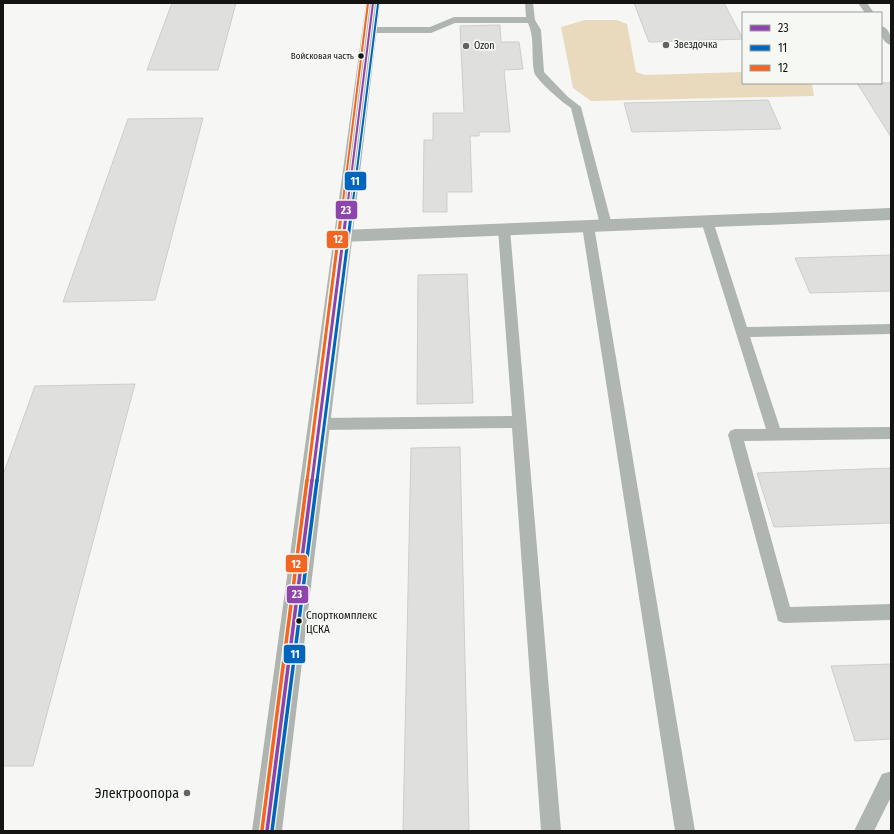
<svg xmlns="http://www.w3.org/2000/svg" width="894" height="834" font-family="'Fira Sans Condensed',sans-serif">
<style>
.forest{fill:#e9d9bd}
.building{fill:#dfe0de;stroke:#cdcecc}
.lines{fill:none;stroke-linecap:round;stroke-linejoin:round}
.lane{fill:#afb5b0;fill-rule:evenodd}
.street{fill:#afb5b0;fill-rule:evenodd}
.secondary{fill:#afb4af;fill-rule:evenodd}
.bus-1-far2-casing{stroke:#f6f8f3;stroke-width:4}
.bus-1-far1-casing{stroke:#f6f8f3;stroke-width:6}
.bus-1-casing{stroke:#f6f8f3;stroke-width:6}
.bus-2-far2-casing{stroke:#f6f8f3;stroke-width:4}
.bus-2-far1-casing{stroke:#f6f8f3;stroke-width:6}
.bus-2-casing{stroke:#f6f8f3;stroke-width:6}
.bus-3-far2-casing{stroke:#f6f8f3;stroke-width:4}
.bus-3-far1-casing{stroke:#f6f8f3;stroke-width:6}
.bus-3-casing{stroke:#f6f8f3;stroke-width:6}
.bus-1-far2{stroke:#8e44ad;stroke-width:2}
.bus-1-far1{stroke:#8e44ad;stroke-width:3}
.bus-1{stroke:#8e44ad;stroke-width:3.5}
.bus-2-far2{stroke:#0065bd;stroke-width:2}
.bus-2-far1{stroke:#0065bd;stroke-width:3}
.bus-2{stroke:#0065bd;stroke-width:3.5}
.bus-3-far2{stroke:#f26522;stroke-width:2}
.bus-3-far1{stroke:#f26522;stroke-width:3}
.bus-3{stroke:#f26522;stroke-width:3.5}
.poi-dot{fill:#636462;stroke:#f6f8f3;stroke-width:1.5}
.bus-dot{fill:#141513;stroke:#f6f8f3;stroke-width:1.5}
.labels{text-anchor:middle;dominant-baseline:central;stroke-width:3.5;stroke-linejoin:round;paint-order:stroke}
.far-bus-label{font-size:9px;fill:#141513;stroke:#f6f8f3;text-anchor:end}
.far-poi-label{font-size:10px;fill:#141513;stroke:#f6f8f3;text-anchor:start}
.bus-label{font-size:11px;fill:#141513;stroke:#f6f8f3;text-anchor:start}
.near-poi-label{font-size:14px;fill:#141513;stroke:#f6f8f3;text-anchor:end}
.line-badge{stroke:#f6f8f3;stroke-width:1.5}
.badge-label{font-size:11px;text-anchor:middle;font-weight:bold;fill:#fff}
</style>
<rect width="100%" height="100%" fill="#f6f7f4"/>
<polygon class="forest" points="585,20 617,20 627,24 636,72 645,75 743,72 743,83 809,83 812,84 814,96 591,101 573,88 561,27"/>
<g class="building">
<polygon points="172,3 236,3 218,70 147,70"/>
<polygon points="634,3 724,3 743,39 649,42"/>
<polygon points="500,25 501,42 519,42 523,69 504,70 510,132 479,132 479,136 470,136 472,192 447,192 447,212 423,212 424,140 433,140 433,113 464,113 460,26"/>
<polygon points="857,83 891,83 891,137"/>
<polygon points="768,100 781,129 632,132 624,103"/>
<polygon points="203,118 155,300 63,302 128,119"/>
<polygon points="891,255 891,291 810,293 795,258"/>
<polygon points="467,274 473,403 417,404 418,275"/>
<polygon points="135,384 33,766 3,766 3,475 35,386"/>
<polygon points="460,447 469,831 403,831 411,448"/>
<polygon points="891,468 891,523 774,527 757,473"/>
<polygon points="891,664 891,739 855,741 831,666"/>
</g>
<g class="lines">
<g class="lane">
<path d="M525 3H533L535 20 541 30 544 72 568 97 581 107 612 225 610 228H602L600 225 571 108C563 103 536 80 534 72 531 55 535 38 528 23H455L431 33H370L365 30 370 27H430L454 17H526Z"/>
<polygon points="858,3 867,3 874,13 865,13"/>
<path d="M881 26C890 28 891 37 891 45 882 43 881 34 881 26Z"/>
<polygon points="707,217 711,218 713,221 747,327 891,324 891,334 750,337 780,428 891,427 891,439 744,441 790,607 891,604 891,620 784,623 778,621 728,435 730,431 735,429 766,429 701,221 703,218"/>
<polygon points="588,222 592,223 594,226 695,831 675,831 582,226 584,223"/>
<polygon points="504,225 508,226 510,229 561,831 541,831 512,428 318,430 313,428 311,424 313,420 318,418 512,416 498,229 500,226"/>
<polygon points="889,772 891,772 891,797 874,831 854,831 882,774"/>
</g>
<polygon class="street" points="891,208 891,220 342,242 335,241 333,236 335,231 342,230"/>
<polygon class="secondary" points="366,3 380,3 282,831 252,831"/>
<g class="bus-1-far2-casing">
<polyline id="bus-1-far2" points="347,209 373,3"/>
</g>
<g class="bus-1-far1-casing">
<polyline id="bus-1-far1" points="312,481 347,208"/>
</g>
<g class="bus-1-casing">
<polyline id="bus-1" points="267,831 312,480"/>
</g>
<g class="bus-2-far2-casing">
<polyline id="bus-2-far2" points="352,209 378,4"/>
</g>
<g class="bus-2-far1-casing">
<polyline id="bus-2-far1" points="317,481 352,208"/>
</g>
<g class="bus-2-casing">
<polyline id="bus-2" points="272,831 317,480"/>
</g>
<g class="bus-3-far2-casing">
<polyline id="bus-3-far2" points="342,209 368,3"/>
</g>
<g class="bus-3-far1-casing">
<polyline id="bus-3-far1" points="307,481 342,208"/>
</g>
<g class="bus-3-casing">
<polyline id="bus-3" points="262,830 307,480"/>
</g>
<use href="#bus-1-far2" class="bus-1-far2"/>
<use href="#bus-1-far1" class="bus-1-far1"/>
<use href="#bus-1" class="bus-1"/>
<use href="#bus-2-far2" class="bus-2-far2"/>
<use href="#bus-2-far1" class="bus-2-far1"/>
<use href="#bus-2" class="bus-2"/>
<use href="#bus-3-far2" class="bus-3-far2"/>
<use href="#bus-3-far1" class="bus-3-far1"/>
<use href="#bus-3" class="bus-3"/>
</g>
<g class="poi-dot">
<circle cx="666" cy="45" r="4"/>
<circle cx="466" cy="46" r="4"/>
<circle cx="187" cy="793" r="4"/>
</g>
<g class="bus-dot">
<circle cx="361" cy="56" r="3.5"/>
<circle cx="299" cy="621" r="3.5"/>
</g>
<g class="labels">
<g class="far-bus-label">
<text x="354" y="56">Войсковая часть</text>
</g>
<g class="far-poi-label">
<text x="674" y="45">Звездочка</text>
<text x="474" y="46">Ozon</text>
</g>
<g class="bus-label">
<text x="306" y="615">Спорткомплекс<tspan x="306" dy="14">ЦСКА</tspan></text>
</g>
<g class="near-poi-label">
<text x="179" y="793">Электроопора</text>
</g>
</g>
<g class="line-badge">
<rect x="344" y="171" width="23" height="20" rx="4" fill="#0065bd"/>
<rect x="335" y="200" width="23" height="20" rx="4" fill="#8e44ad"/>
<rect x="326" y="230" width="23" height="19" rx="4" fill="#f26522"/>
<rect x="285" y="554" width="23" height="19" rx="4" fill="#f26522"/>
<rect x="286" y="585" width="23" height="19" rx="4" fill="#8e44ad"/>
<rect x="283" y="644" width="23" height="20" rx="4" fill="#0065bd"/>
</g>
<g class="badge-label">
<text x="355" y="185">11</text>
<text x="346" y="214">23</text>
<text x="338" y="243">12</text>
<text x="296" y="568">12</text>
<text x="297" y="598">23</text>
<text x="295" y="658">11</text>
</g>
<rect width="894" height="834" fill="none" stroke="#141513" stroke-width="8"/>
<rect x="742" y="12" width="140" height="72" fill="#f6f8f3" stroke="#9c9d99"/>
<rect x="750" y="25" width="20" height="6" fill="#8e44ad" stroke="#9c9d99"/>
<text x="778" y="32" font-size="12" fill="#141513">23</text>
<rect x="750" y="45" width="20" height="6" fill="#0065bd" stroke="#9c9d99"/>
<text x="778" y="52" font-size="12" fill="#141513">11</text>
<rect x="750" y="65" width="20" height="6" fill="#f26522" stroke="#9c9d99"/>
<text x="778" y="72" font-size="12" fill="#141513">12</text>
</svg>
